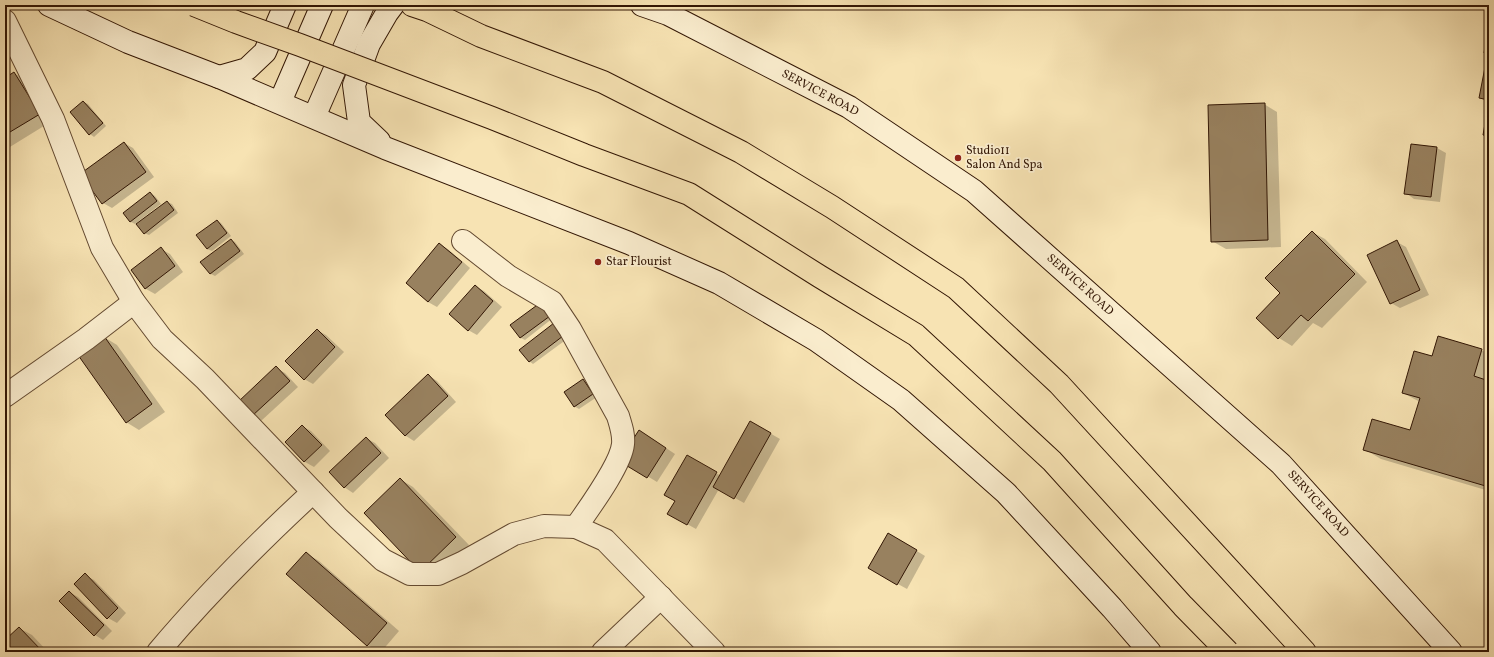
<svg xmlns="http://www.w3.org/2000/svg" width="1494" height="657" font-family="Vollkorn,serif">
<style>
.shadow{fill:#0003}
.building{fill:#98815f;stroke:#321604}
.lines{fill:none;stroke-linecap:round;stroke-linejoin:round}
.street-casing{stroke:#634930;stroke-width:24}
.secondary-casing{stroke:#321604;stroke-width:24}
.highway-casing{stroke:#321604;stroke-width:24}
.street{stroke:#faedce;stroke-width:22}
.secondary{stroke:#faedce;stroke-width:22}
.highway{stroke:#f7e3b3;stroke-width:22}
.highway-bridge-casing{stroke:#321604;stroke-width:24;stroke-linecap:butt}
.highway-bridge{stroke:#f7e3b3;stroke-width:22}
.poi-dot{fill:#8f2418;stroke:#faedce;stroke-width:1.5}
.labels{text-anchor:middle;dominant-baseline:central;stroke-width:3.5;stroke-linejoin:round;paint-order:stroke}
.street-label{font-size:12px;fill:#321604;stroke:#faedce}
.poi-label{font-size:12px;fill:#321604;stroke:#faedce;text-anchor:start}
</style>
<rect width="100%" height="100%" fill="#f7e3b3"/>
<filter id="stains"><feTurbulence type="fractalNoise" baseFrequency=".005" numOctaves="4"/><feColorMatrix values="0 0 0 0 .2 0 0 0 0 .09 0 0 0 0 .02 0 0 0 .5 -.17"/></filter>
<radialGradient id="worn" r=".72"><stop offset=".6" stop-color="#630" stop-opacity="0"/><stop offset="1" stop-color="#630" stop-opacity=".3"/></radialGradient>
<g class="shadow">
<polygon points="1489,63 1489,103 1480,98"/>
<polygon points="14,73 27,81 52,121 5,150 5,79"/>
<polygon points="84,102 88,104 106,126 94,137 90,134"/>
<polygon points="1264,104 1277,112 1281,247 1226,249 1212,241"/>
<polygon points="124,143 133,148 154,177 112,208 103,203"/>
<polygon points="1437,148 1446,153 1440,202 1414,199 1406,193"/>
<polygon points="150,193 155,196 161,204 135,224 131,222 124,213"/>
<polygon points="167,202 172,204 178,213 149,235 144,233"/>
<polygon points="217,221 221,223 231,236 212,251 207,249 198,236"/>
<polygon points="1312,232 1325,239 1367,282 1322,328 1313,323 1292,346 1279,338 1257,318 1281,293"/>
<polygon points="231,240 235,242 244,254 215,276 211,274 202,263"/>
<polygon points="1397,242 1406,247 1429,295 1400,308 1391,303"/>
<polygon points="440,244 449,250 470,268 437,307 428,302"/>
<polygon points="161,249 170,254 183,272 155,294 146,289 132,270"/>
<polygon points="475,286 484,291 502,307 477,335 468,330"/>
<polygon points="540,304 553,318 525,340 521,338 512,326"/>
<polygon points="554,325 567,339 533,364 529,361"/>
<polygon points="317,330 326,335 344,352 313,384 304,379"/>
<polygon points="104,337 117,345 165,412 139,430 126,422"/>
<polygon points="1481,350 1489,354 1489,491 1381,459 1364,449 1411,431 1420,402 1403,393 1433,357"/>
<polygon points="276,368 285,373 298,387 261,421 252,416"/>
<polygon points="428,375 437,381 456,402 414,441 406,436 387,415"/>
<polygon points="583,380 587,383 597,397 579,409 574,406"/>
<polygon points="751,422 780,439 744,503 719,489 696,529 669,514 676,500 687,457 721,476"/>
<polygon points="302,426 311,431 330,451 314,467 305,462 286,442"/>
<polygon points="648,436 675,454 657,482 621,460"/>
<polygon points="366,438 375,443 389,458 353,493 344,487"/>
<polygon points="400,479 413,487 469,545 434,578"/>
<polygon points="889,534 925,556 907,589 869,568"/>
<polygon points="306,553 319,561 399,631 381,652 367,645"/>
<polygon points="85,575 94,580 126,613 117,623 108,618"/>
<polygon points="69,592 78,597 112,631 103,640 95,635"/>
<polygon points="19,628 32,635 48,652 5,652 5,642"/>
</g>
<g class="building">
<polygon points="1489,22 1489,54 1484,53"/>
<polygon points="1486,62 1489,62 1489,100 1479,98"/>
<polygon points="14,72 40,114 5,135 5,78"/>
<polygon points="83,101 103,123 89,135 70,112"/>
<polygon points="1265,103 1268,240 1211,242 1208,105"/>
<polygon points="1488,107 1489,108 1489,136 1483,135"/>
<polygon points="124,142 146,172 102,204 80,174"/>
<polygon points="1411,144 1437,147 1431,197 1404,194"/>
<polygon points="150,192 157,201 130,222 123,213"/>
<polygon points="167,201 174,210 144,234 136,224"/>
<polygon points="217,220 227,233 207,249 196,235"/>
<polygon points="1312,231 1355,274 1308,321 1301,315 1278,339 1256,318 1280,293 1265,278"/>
<polygon points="231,239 240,251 210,274 200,262"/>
<polygon points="1397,240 1420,290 1390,304 1367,255"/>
<polygon points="439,243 462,262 428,302 406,283"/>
<polygon points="161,247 175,266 145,289 131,270"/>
<polygon points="475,285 493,301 468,331 449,314"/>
<polygon points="540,303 550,316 520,338 510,325"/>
<polygon points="554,323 563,336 529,362 519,350"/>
<polygon points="317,329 335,347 304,380 285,361"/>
<polygon points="104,336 152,404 126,423 78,355"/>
<polygon points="1438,336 1482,349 1474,376 1489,381 1489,487 1363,450 1372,419 1410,430 1420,398 1402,393 1414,351 1432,356"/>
<polygon points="276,366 290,381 252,416 238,402"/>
<polygon points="428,374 448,396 405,436 385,415"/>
<polygon points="583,379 593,394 574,407 564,392"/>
<polygon points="750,421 771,433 734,499 713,487"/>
<polygon points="302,425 322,445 304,462 285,442"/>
<polygon points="639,430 666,448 647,478 619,461"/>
<polygon points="366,437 381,453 344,488 329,472"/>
<polygon points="687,455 717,472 687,525 667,514 675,501 664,495"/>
<polygon points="400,478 456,537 420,572 364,513"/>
<polygon points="888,533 917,550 897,585 868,568"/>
<polygon points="306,552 387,623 367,646 286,574"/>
<polygon points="85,573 118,608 107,619 74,584"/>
<polygon points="69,591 104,625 94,636 59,601"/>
<polygon points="19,627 43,652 5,652 5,640"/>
</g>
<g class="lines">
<g class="street-casing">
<g id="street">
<polyline points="5,21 53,119 102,248 134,302 162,339 205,379 338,518 383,560 410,574 438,574 462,563 514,534 544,526 576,527 605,540 714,652"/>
<path d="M463 241 508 276 552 302 570 329 618 416C621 426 624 434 623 444 621 465 589 508 576 527"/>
<polyline points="5,396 86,339 134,302"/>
<path d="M158 652C206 595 259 542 313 492"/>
<polyline points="603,652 661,597"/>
</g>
</g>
<g class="secondary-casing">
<g id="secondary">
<polyline points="49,5 128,42 219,77 385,148 629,243 719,283 816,340 901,400 1006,493 1112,608 1150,652"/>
<polyline points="642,5 668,14 849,107 974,191 1281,464 1451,652"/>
<polyline points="219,77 247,69 265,52 285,5"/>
<polyline points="280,102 322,5"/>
<polyline points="314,117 363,5"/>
<polyline points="379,141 359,122 354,85 369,44 387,13 393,5"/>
</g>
</g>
<g class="highway-casing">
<polyline id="highway" points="412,5 427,10 481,36 603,82 741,152 832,207 956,288 1059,384 1305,652"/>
</g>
<use href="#street" class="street"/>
<use href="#secondary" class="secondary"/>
<use href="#highway" class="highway"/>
<g class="highway-bridge-casing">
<polyline id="highway-bridge" points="194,5 236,22 300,45 492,118 584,155 689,194 819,276 916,335 1052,461 1183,606 1228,652"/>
</g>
<use href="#highway-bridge" class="highway-bridge"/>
</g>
<g class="poi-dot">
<circle cx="958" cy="158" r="4"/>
<circle cx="598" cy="262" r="4"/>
</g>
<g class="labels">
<g class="street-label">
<text transform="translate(820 93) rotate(28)">SERVICE ROAD</text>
<text transform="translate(1080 285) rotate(42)">SERVICE ROAD</text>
<text transform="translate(1318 504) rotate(48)">SERVICE ROAD</text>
</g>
<g class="poi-label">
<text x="966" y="151">Studio11<tspan x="966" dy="14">Salon And Spa</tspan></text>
<text x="606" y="262">Star Flourist</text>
</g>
</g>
<rect width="1494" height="657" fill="none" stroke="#f7e3b3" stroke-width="20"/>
<rect x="6" y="6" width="1482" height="645" fill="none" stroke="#321604" stroke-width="2"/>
<rect x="10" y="10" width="1474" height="637" fill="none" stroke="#321604"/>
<rect width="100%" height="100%" filter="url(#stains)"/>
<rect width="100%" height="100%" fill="url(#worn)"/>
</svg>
